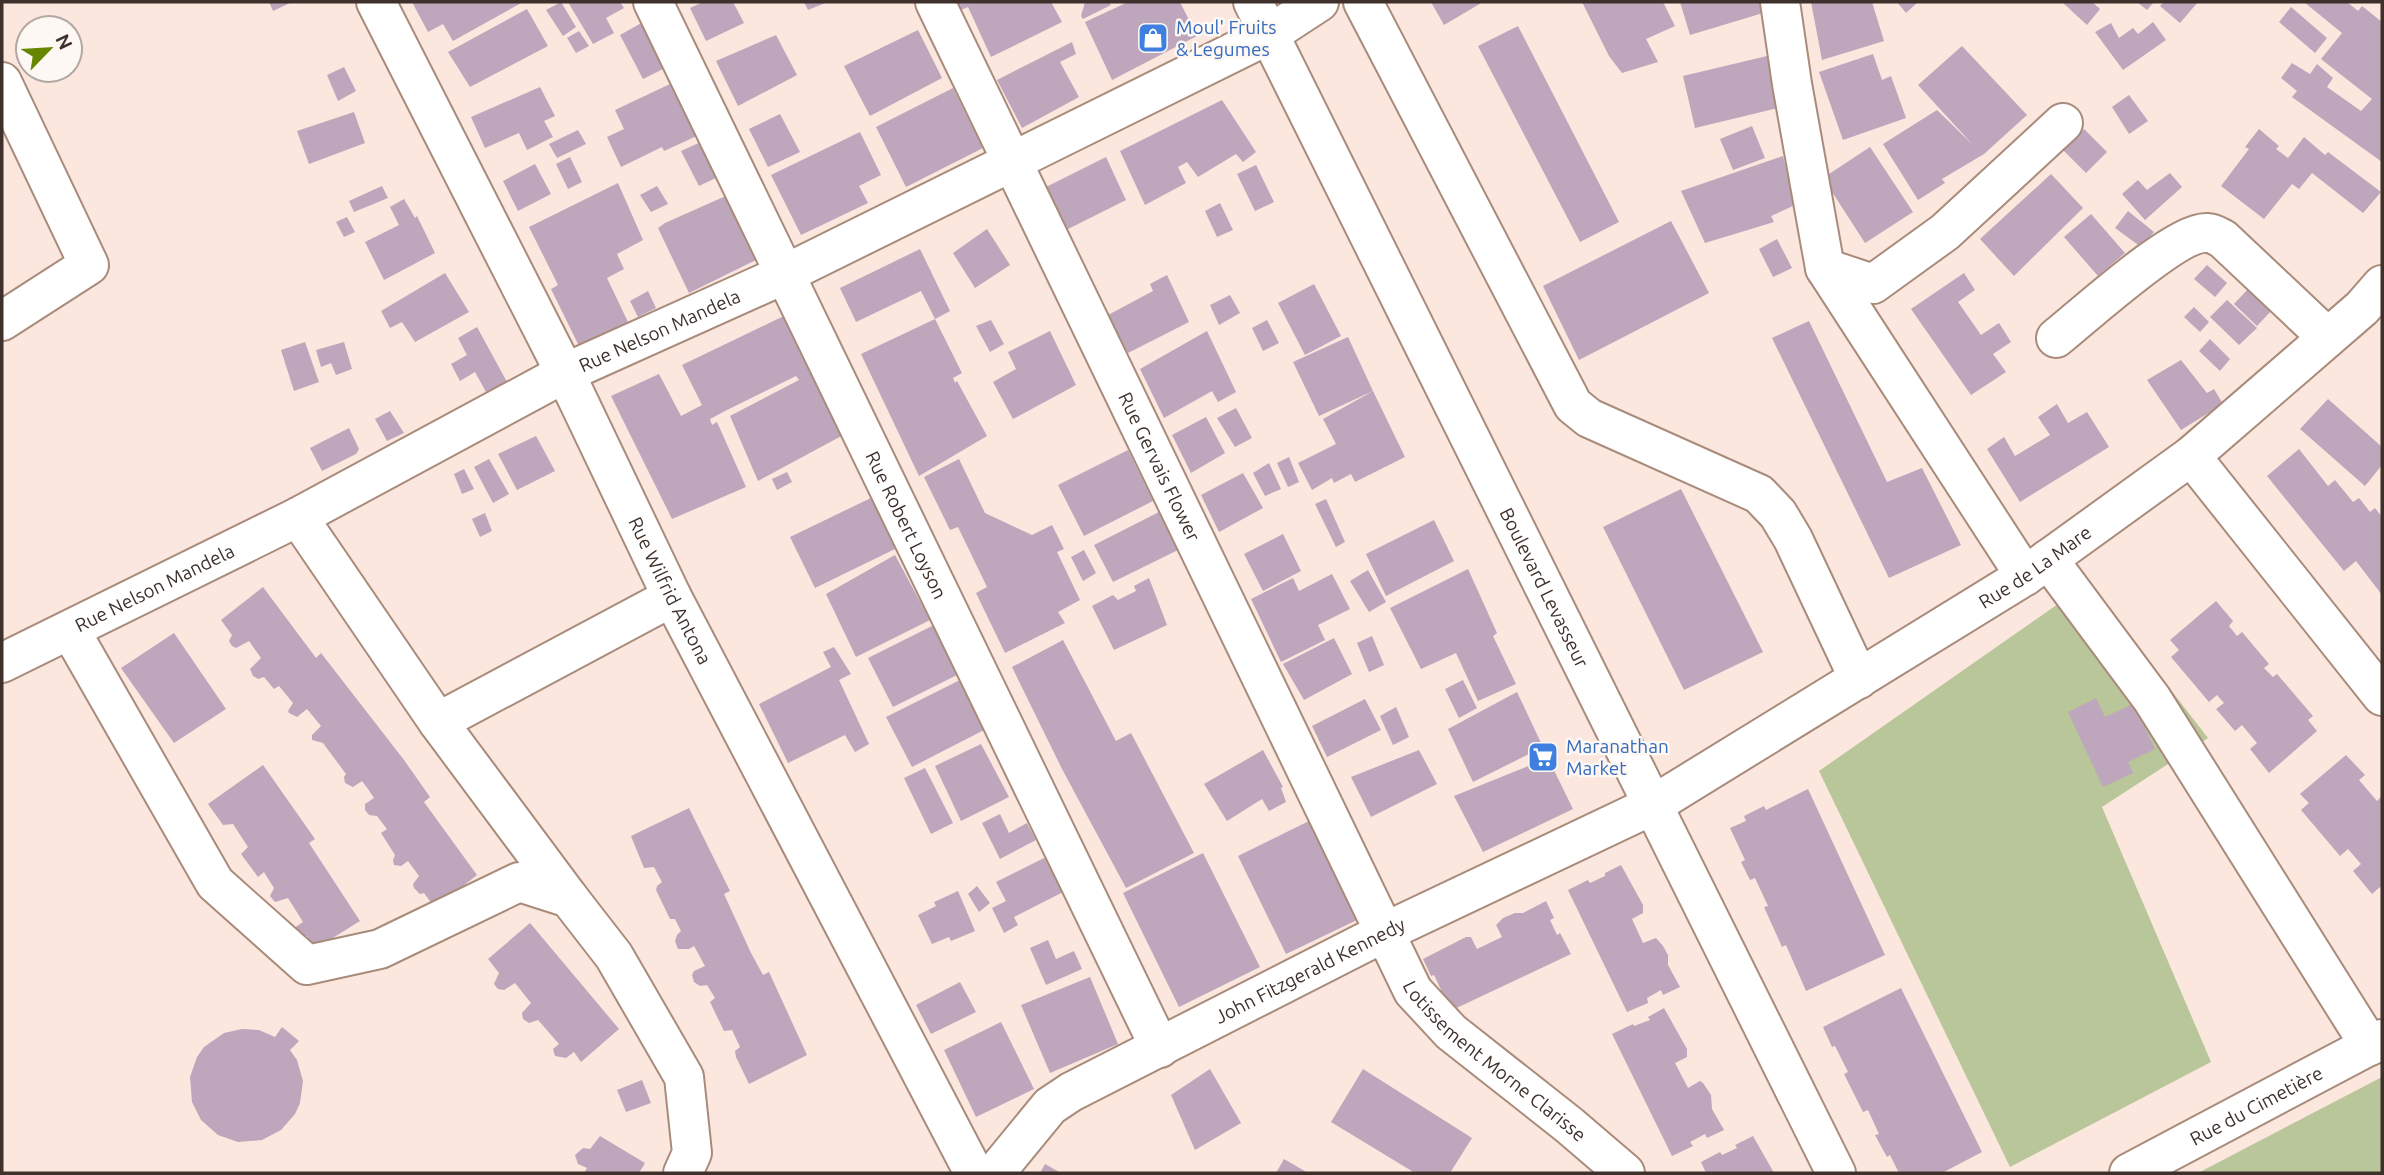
<svg xmlns="http://www.w3.org/2000/svg" width="2384" height="1175" font-family="Ubuntu,sans-serif">
<style>
.green{fill:#b8c699}
.building{fill:#bea6bd}
.lines{fill:none;stroke-linecap:round;stroke-linejoin:round}
.minor-casing{stroke:#a98b7b;stroke-width:42}
.minor{stroke:#fff;stroke-width:38}
.labels{text-anchor:middle;dominant-baseline:central;stroke-width:5;stroke-linejoin:round;paint-order:stroke}
.shop-label{font-size:19px;fill:#366cbe;stroke:#fef8f4;text-anchor:start}
.street-label{font-size:19px;fill:#3e312b;stroke:#fef8f4}
</style>
<rect width="100%" height="100%" fill="#fbe7dd"/>
<g class="green">
<polygon points="2088,583 2208,738 2102,807 2211,1062 2010,1167 1819,771"/>
<polygon points="2382,1077 2382,1173 2198,1173"/>
</g>
<g class="building">
<polygon points="269,2 292,2 273,11"/>
<polygon points="412,2 523,2 453,41 443,24 428,32"/>
<polygon points="561,2 576,27 563,36 546,10"/>
<polygon points="568,2 620,2 624,8 606,18 614,33 593,44"/>
<polygon points="703,2 733,2 744,23 706,41 690,8"/>
<polygon points="804,2 828,2 808,10"/>
<polygon points="957,2 1051,2 1062,22 991,57 968,7 961,10"/>
<polygon points="1085,2 1109,2 1111,5 1083,19 1081,16"/>
<polygon points="1128,2 1180,2 1197,36 1112,80 1085,22"/>
<polygon points="1431,2 1483,2 1444,25"/>
<polygon points="1582,2 1663,2 1675,26 1646,39 1658,62 1622,73 1609,56"/>
<polygon points="1680,2 1760,2 1763,13 1690,35"/>
<polygon points="1811,2 1872,2 1884,41 1822,60"/>
<polygon points="1897,2 1918,2 1906,13"/>
<polygon points="2062,2 2092,2 2100,9 2087,25"/>
<polygon points="2137,2 2154,2 2147,10"/>
<polygon points="2164,2 2198,2 2180,23 2160,6"/>
<polygon points="2304,2 2347,2 2358,11 2362,6 2382,22 2382,162 2292,97 2297,91 2281,78 2292,63 2310,74 2317,64 2333,78 2327,87 2361,111 2372,99 2321,59 2342,33"/>
<polygon points="2291,7 2327,38 2315,53 2279,22"/>
<polygon points="527,9 548,46 470,87 448,52"/>
<polygon points="645,21 667,67 643,79 620,35"/>
<polygon points="2153,22 2166,40 2123,70 2095,32 2111,23 2119,38 2133,28 2138,34"/>
<polygon points="1518,26 1619,222 1580,242 1478,46"/>
<polygon points="918,30 942,78 870,116 844,66"/>
<polygon points="579,31 589,46 576,53 567,38"/>
<polygon points="776,35 797,75 738,106 716,61"/>
<polygon points="1072,42 1076,54 1060,62 1079,97 1022,128 997,80"/>
<polygon points="1962,46 2027,115 1984,154 1942,179 1945,183 1918,200 1883,144 1937,110 1973,145 1918,85"/>
<polygon points="1873,54 1882,80 1891,76 1906,118 1843,140 1819,72"/>
<polygon points="1767,56 1778,108 1695,128 1683,76"/>
<polygon points="344,67 356,91 338,101 327,75"/>
<polygon points="670,84 699,135 664,151 662,147 621,167 607,137 624,129 615,110"/>
<polygon points="540,87 555,116 544,121 553,137 527,150 519,133 485,148 471,117"/>
<polygon points="953,88 983,148 906,187 876,127"/>
<polygon points="2129,95 2148,121 2129,134 2112,107"/>
<polygon points="1222,100 1256,152 1243,162 1236,154 1198,177 1187,162 1178,167 1186,183 1145,205 1120,151"/>
<polygon points="354,112 365,143 309,164 297,131"/>
<polygon points="780,114 800,152 768,167 749,129"/>
<polygon points="1752,126 1765,158 1733,170 1720,139"/>
<polygon points="2084,129 2107,152 2086,173 2063,150"/>
<polygon points="2259,129 2279,146 2276,149 2288,158 2304,137 2325,155 2328,152 2381,192 2363,213 2312,173 2299,189 2292,184 2264,219 2221,186 2249,149 2245,147"/>
<polygon points="578,130 586,144 557,158 549,144"/>
<polygon points="860,132 881,175 859,186 868,203 801,235 771,175"/>
<polygon points="703,141 720,176 699,186 681,151"/>
<polygon points="1870,147 1913,212 1865,243 1823,178"/>
<polygon points="1783,156 1795,205 1771,216 1774,222 1705,243 1681,191"/>
<polygon points="570,157 582,182 568,189 556,164"/>
<polygon points="1106,157 1126,200 1068,229 1046,187"/>
<polygon points="535,164 551,194 518,211 503,181"/>
<polygon points="1256,165 1274,202 1255,211 1237,174"/>
<polygon points="2170,173 2182,187 2145,220 2122,194 2138,180 2147,190"/>
<polygon points="2051,174 2083,208 2014,276 1980,239"/>
<polygon points="618,183 643,240 617,254 624,269 607,278 628,322 579,346 551,289 558,285 529,227"/>
<polygon points="382,186 388,198 354,212 349,201"/>
<polygon points="657,186 668,204 651,212 640,195"/>
<polygon points="728,195 758,259 689,293 658,228 665,223"/>
<polygon points="404,199 415,218 417,216 435,253 384,280 365,242 399,225 390,207"/>
<polygon points="1220,203 1233,230 1217,237 1205,211"/>
<polygon points="2128,211 2154,232 2141,247 2115,228"/>
<polygon points="2091,214 2125,253 2098,276 2064,237"/>
<polygon points="347,217 355,232 344,237 336,222"/>
<polygon points="1671,221 1709,293 1579,360 1543,286"/>
<polygon points="987,229 1010,265 975,288 953,253"/>
<polygon points="1777,239 1792,268 1773,277 1759,249"/>
<polygon points="920,249 950,311 935,319 921,291 856,322 840,288"/>
<polygon points="2207,265 2227,283 2215,297 2194,279"/>
<polygon points="445,273 469,312 415,342 402,322 390,328 381,311"/>
<polygon points="1964,273 1975,290 1958,302 1981,335 1999,323 2011,342 1993,354 2006,372 1971,395 1911,309"/>
<polygon points="1167,275 1189,322 1128,353 1108,315 1153,291 1150,284"/>
<polygon points="1314,284 1341,336 1305,355 1278,303"/>
<polygon points="2249,288 2272,310 2257,326 2234,304"/>
<polygon points="648,291 656,308 638,317 630,301"/>
<polygon points="1230,295 1240,313 1219,325 1210,305"/>
<polygon points="2227,300 2257,328 2239,345 2210,317"/>
<polygon points="2194,307 2209,322 2200,332 2184,317"/>
<polygon points="788,314 847,433 758,481 730,416 799,380 796,376 727,410 710,419 712,425 717,422 746,487 672,519 611,396 659,374 681,416 702,405 682,365"/>
<polygon points="935,319 962,373 953,378 955,383 957,381 987,436 919,476 861,354"/>
<polygon points="991,320 1004,344 990,352 976,326"/>
<polygon points="1267,320 1279,343 1263,351 1252,328"/>
<polygon points="1809,321 1887,482 1922,468 1961,545 1889,578 1772,338"/>
<polygon points="477,327 507,382 486,392 475,372 460,381 451,364 467,355 458,338"/>
<polygon points="1050,331 1076,385 1013,419 993,382 1016,369 1008,352"/>
<polygon points="1207,331 1236,392 1218,402 1212,391 1164,418 1140,369"/>
<polygon points="1348,337 1373,391 1319,416 1293,362"/>
<polygon points="2210,339 2230,359 2220,371 2199,351"/>
<polygon points="305,342 319,382 294,391 281,350"/>
<polygon points="344,342 352,369 336,375 331,363 321,367 316,350"/>
<polygon points="2181,360 2207,393 2214,389 2223,404 2181,430 2147,380"/>
<polygon points="1373,391 1405,457 1355,482 1351,474 1334,483 1332,478 1312,490 1298,463 1336,444 1323,419"/>
<polygon points="2328,399 2382,447 2382,465 2365,486 2300,429"/>
<polygon points="2057,404 2068,423 2087,412 2109,447 2020,502 1987,449 2004,437 2015,456 2050,435 2038,417"/>
<polygon points="1236,408 1252,438 1235,447 1217,418"/>
<polygon points="390,411 404,433 387,441 375,419"/>
<polygon points="1206,417 1225,453 1191,473 1172,435"/>
<polygon points="349,428 359,449 356,454 322,471 310,448"/>
<polygon points="536,436 555,471 517,490 498,454"/>
<polygon points="2299,449 2328,486 2335,480 2353,502 2359,498 2370,512 2375,508 2382,517 2382,595 2356,561 2344,571 2267,476"/>
<polygon points="1128,450 1153,501 1084,536 1058,485"/>
<polygon points="1289,457 1299,482 1288,487 1277,463"/>
<polygon points="489,459 509,494 493,503 474,467"/>
<polygon points="959,459 985,513 1032,535 1052,525 1064,549 1057,552 1080,600 1058,612 1065,623 1005,653 976,593 987,587 958,527 950,530 924,477"/>
<polygon points="1269,463 1281,489 1265,496 1253,473"/>
<polygon points="464,469 474,489 462,494 454,474"/>
<polygon points="787,472 792,482 777,490 772,479"/>
<polygon points="1243,473 1263,508 1219,532 1201,495"/>
<polygon points="1681,489 1763,652 1684,690 1603,527"/>
<polygon points="873,497 897,548 815,588 790,537"/>
<polygon points="1326,499 1345,542 1336,547 1315,504"/>
<polygon points="1159,512 1178,550 1113,582 1094,545"/>
<polygon points="485,513 492,531 480,537 472,519"/>
<polygon points="1434,520 1454,561 1386,596 1366,554"/>
<polygon points="1283,534 1301,571 1263,591 1244,554"/>
<polygon points="1084,550 1096,573 1083,581 1071,557"/>
<polygon points="895,555 930,620 856,657 826,594"/>
<polygon points="1468,569 1497,633 1493,636 1516,684 1478,701 1456,653 1421,669 1390,608"/>
<polygon points="1368,570 1386,602 1369,612 1350,581"/>
<polygon points="1332,574 1350,609 1318,625 1325,640 1281,662 1251,599 1293,578 1299,591"/>
<polygon points="1149,578 1167,625 1114,650 1092,606 1113,595 1118,600 1136,591 1134,586"/>
<polygon points="263,587 316,658 321,653 404,760 430,797 424,802 477,875 435,908 424,893 420,894 414,888 413,884 419,876 408,861 401,866 394,865 393,860 395,855 381,833 387,829 377,816 369,815 365,810 365,804 374,798 368,789 362,781 353,787 345,783 344,777 346,774 323,743 312,740 312,735 321,726 307,709 297,717 289,713 288,711 293,703 279,686 274,689 264,677 258,679 253,676 250,669 261,658 249,641 236,648 232,646 229,641 232,635 221,620"/>
<polygon points="2216,601 2233,621 2229,626 2237,636 2242,632 2269,664 2264,668 2273,677 2277,674 2313,716 2308,720 2317,731 2269,773 2250,749 2257,743 2242,725 2235,731 2216,709 2224,703 2217,695 2209,702 2171,657 2179,650 2170,640"/>
<polygon points="934,625 959,674 893,707 868,658"/>
<polygon points="174,633 226,709 174,743 121,668"/>
<polygon points="1372,636 1384,665 1369,672 1357,643"/>
<polygon points="1334,638 1352,674 1304,700 1283,664"/>
<polygon points="1063,640 1116,741 1131,733 1194,853 1126,888 1062,769 1012,667"/>
<polygon points="834,647 851,674 839,680 869,744 855,752 845,735 788,763 759,704 831,667 823,652"/>
<polygon points="960,680 986,729 912,767 886,717"/>
<polygon points="1463,680 1477,708 1459,718 1445,689"/>
<polygon points="1517,692 1543,747 1473,782 1448,729"/>
<polygon points="2096,698 2105,717 2133,704 2155,749 2128,762 2133,773 2103,787 2068,712"/>
<polygon points="1365,699 1381,730 1327,757 1312,726"/>
<polygon points="1396,707 1409,737 1393,745 1380,716"/>
<polygon points="981,744 1009,797 961,821 935,766"/>
<polygon points="1263,750 1283,787 1281,788 1286,802 1269,811 1262,799 1227,821 1204,784"/>
<polygon points="1419,750 1437,784 1371,817 1351,777"/>
<polygon points="2346,755 2365,775 2359,780 2377,801 2382,796 2382,890 2380,887 2372,894 2353,871 2361,864 2348,849 2340,856 2301,810 2309,803 2300,794"/>
<polygon points="1548,758 1573,809 1483,852 1454,796"/>
<polygon points="263,765 315,839 309,843 360,921 315,949 307,936 300,937 294,928 303,922 288,898 275,902 270,896 274,888 264,872 258,877 241,854 248,847 233,824 223,825 208,804"/>
<polygon points="925,768 953,823 931,834 904,778"/>
<polygon points="1808,789 1885,955 1806,991 1786,945 1782,947 1764,907 1768,906 1755,878 1750,880 1741,862 1745,860 1730,828 1746,821 1744,816 1764,806 1766,810"/>
<polygon points="689,808 730,891 724,894 751,953 763,975 769,972 807,1055 749,1084 736,1057 735,1051 740,1047 732,1030 724,1031 710,1002 715,998 707,985 700,986 694,982 692,975 694,971 705,966 694,946 689,949 678,949 675,941 677,935 681,931 675,919 670,919 656,890 657,886 662,882 654,867 644,868 631,836"/>
<polygon points="1000,814 1009,833 1027,823 1036,840 1000,859 982,823"/>
<polygon points="1309,821 1357,920 1286,954 1238,856"/>
<polygon points="1203,853 1260,967 1179,1007 1123,893"/>
<polygon points="1052,854 1069,889 1014,917 1018,925 1004,933 992,908 1006,901 996,882"/>
<polygon points="1621,865 1643,905 1643,913 1632,919 1643,943 1656,938 1663,946 1668,955 1668,965 1680,987 1663,995 1661,990 1647,998 1648,1003 1627,1012 1568,890 1588,880 1590,883 1605,876 1605,873"/>
<polygon points="977,886 990,903 979,912 968,894"/>
<polygon points="958,891 975,931 951,941 949,937 932,944 918,915 936,906 934,902"/>
<polygon points="1546,901 1554,918 1550,920 1557,935 1560,933 1571,954 1448,1012 1438,992 1441,990 1436,979 1434,975 1431,976 1423,959 1466,937 1471,937 1477,949 1502,937 1496,925 1503,918 1515,913 1523,913"/>
<polygon points="530,923 619,1029 581,1062 574,1052 566,1058 555,1056 553,1049 559,1044 538,1020 529,1023 523,1019 522,1013 531,1003 515,983 504,990 498,989 494,984 499,973 488,959"/>
<polygon points="1048,940 1056,959 1074,951 1082,969 1046,985 1030,948"/>
<polygon points="1090,977 1118,1044 1050,1073 1021,1005"/>
<polygon points="960,982 976,1012 931,1034 916,1005"/>
<polygon points="1901,988 1982,1152 1942,1173 1899,1173 1890,1155 1887,1157 1875,1135 1879,1134 1868,1110 1863,1112 1844,1074 1848,1072 1835,1046 1832,1047 1823,1027"/>
<polygon points="1664,1008 1687,1049 1687,1057 1675,1063 1688,1088 1700,1081 1703,1083 1711,1095 1712,1109 1724,1130 1707,1138 1705,1134 1690,1142 1693,1146 1672,1156 1612,1034 1633,1024 1634,1026 1650,1020 1648,1017"/>
<polygon points="1001,1022 1034,1089 976,1117 944,1050"/>
<polygon points="282,1027 299,1041 290,1050 297,1060 303,1081 300,1103 295,1114 281,1130 262,1140 238,1142 218,1135 201,1120 192,1102 190,1077 197,1057 204,1047 224,1033 242,1029 259,1030 275,1037"/>
<polygon points="1210,1069 1241,1123 1195,1150 1171,1095"/>
<polygon points="1363,1069 1472,1138 1450,1173 1415,1173 1331,1122"/>
<polygon points="642,1080 651,1103 626,1112 617,1090"/>
<polygon points="600,1136 645,1163 639,1173 584,1173 587,1168 578,1164 575,1155 583,1148 590,1149"/>
<polygon points="1753,1136 1774,1173 1706,1173 1701,1162 1720,1152 1722,1155 1737,1148 1735,1145"/>
<polygon points="1284,1159 1308,1173 1276,1173"/>
<polygon points="1045,1164 1061,1173 1040,1173"/>
</g>
<g class="lines">
<g class="minor-casing">
<g id="minor">
<path id="s1" d="M376 2 565 373 672 597 974 1173"/>
<path id="s2" d="M653 2 1160 1048"/>
<path id="s3" d="M935 2 1413 991 1451 1032 1569 1125 1625 1173"/>
<path id="s4" d="M1253 2 1836 1173"/>
<polyline points="1363,2 1573,405 1589,418 1759,494 1778,514 1793,539 1859,679"/>
<polyline points="1780,2 1792,84 1825,268 1873,284 1945,232 2063,123"/>
<polyline points="2,82 89,265 2,321"/>
<polyline points="1825,268 2025,576"/>
<path d="M2056 338C2084 316 2177 230 2208 233 2213 233 2219 237 2223 239L2327 337"/>
<polyline points="2191,456 2382,696"/>
<polyline points="298,517 438,722 569,898"/>
<polyline points="2048,559 2152,699 2370,1046"/>
<polyline points="70,630 215,883 307,965 380,949 519,882 569,898 614,956 684,1077 692,1153 683,1173"/>
<path id="s5" d="M2 663 298 517 565 373 785 274 1270 34 1319 2"/>
<polyline points="438,722 672,597"/>
<path id="s6" d="M995 1173 1050 1106 1071 1092 1383 933 1653 805 2025 576 2191 456 2362 308 2382 285"/>
<path id="s7" d="M2129 1173 2382 1039"/>
</g>
</g>
<use href="#minor" class="minor"/>
</g>
<defs>
<g id="shop-square" transform="scale(1.575)"><rect x="-9" y="-9" width="18" height="18" rx="4" fill="#3f7fe0" stroke="#fef8f4"/><path d="M-5-2.5h2.3a2.7 3.5 0 0 1 5.4 0H5L5.5 6h-11ZM-1.5-2.5h3a1.5 2.3 0 0 0-3 0Z" fill="#fff"/></g>
<g id="supermarket-square" transform="scale(1.575)"><rect x="-9" y="-9" width="18" height="18" rx="4" fill="#3f7fe0" stroke="#fef8f4"/><path d="M-6-5.5h2.5l.6 2H6L4.5 2H-2.5L-4.4-4H-6ZM-1.5 3.2a1.3 1.3 0 1 0 .1 0ZM3 3.2a1.3 1.3 0 1 0 .1 0Z" fill="#fff"/></g>
</defs>
<g fill-rule="evenodd">
<use href="#shop-square" x="1153" y="38"/>
<use href="#supermarket-square" x="1543" y="757"/>
</g>
<g class="labels">
<g class="shop-label">
<text x="1176" y="27">Moul' Fruits<tspan x="1176" dy="22">&amp; Legumes</tspan></text>
<text x="1566" y="746">Maranathan<tspan x="1566" dy="22">Market</tspan></text>
</g>
<g class="street-label">
<text stroke="none"><textPath href="#s5" startOffset="737">Rue Nelson Mandela</textPath></text>
<text stroke="none"><textPath href="#s3" startOffset="516">Rue Gervais Flower</textPath></text>
<text stroke="none"><textPath href="#s2" startOffset="581">Rue Robert Loyson</textPath></text>
<text stroke="none"><textPath href="#s6" startOffset="1211">Rue de La Mare</textPath></text>
<text stroke="none"><textPath href="#s5" startOffset="170">Rue Nelson Mandela</textPath></text>
<text stroke="none"><textPath href="#s4" startOffset="654">Boulevard Levasseur</textPath></text>
<text stroke="none"><textPath href="#s1" startOffset="658">Rue Wilfrid Antona</textPath></text>
<text stroke="none"><textPath href="#s6" startOffset="380">John Fitzgerald Kennedy</textPath></text>
<text stroke="none"><textPath href="#s3" startOffset="1206">Lotissement Morne Clarisse</textPath></text>
<text stroke="none"><textPath href="#s7" startOffset="144">Rue du Cimetière</textPath></text>
</g>
</g>
<rect width="2384" height="1175" fill="none" stroke="#3e312b" stroke-width="7"/>
<g transform="translate(49 49) rotate(65)"><circle r="33" fill="#fef8f4" stroke="#b1a8a4" stroke-width="2"/>
<path d="M0-5L12 26L0 18L-12 26Z" fill="#668600"/>
<text y="-10" font-size="19" font-weight="bold" text-anchor="middle" fill="#3e312b">N</text>
</g>
</svg>
